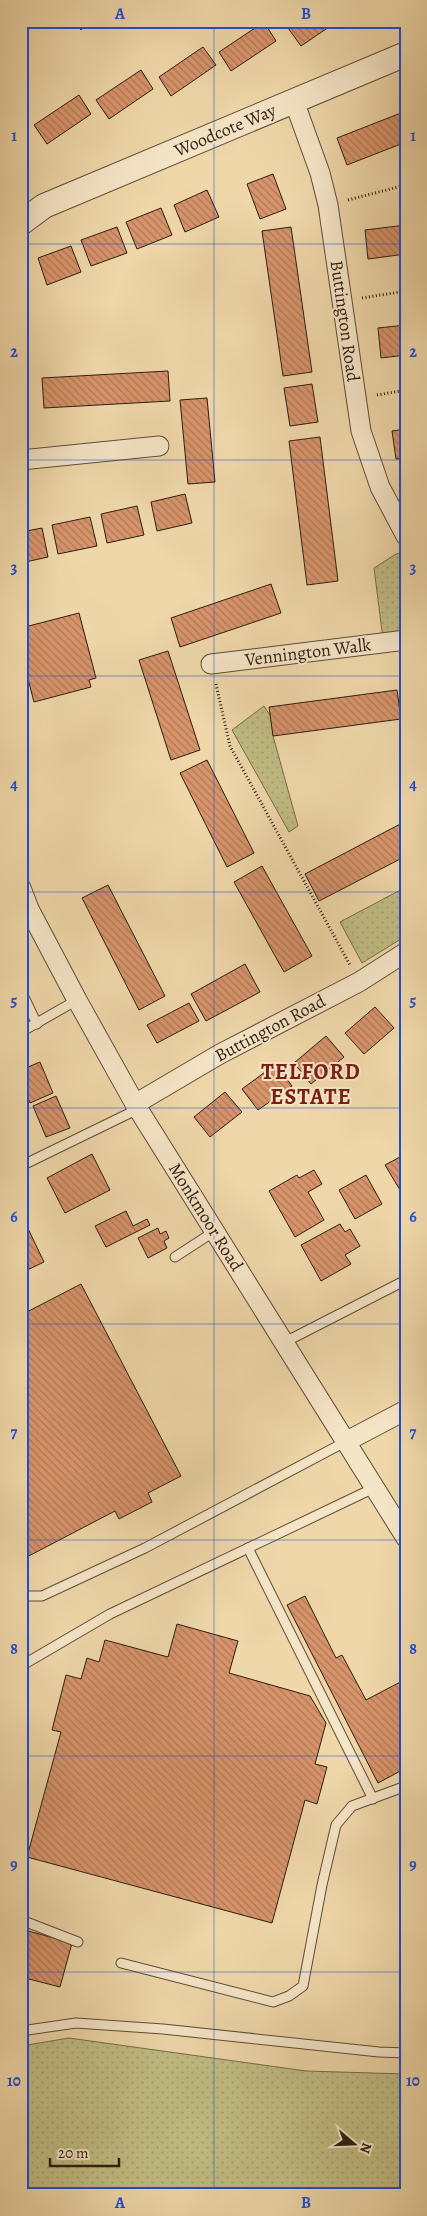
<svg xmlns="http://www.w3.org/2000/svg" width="427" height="2216" font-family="Alegreya,serif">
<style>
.grass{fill:url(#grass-dots);stroke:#766c4a}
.building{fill:url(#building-back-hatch);stroke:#2c1d10}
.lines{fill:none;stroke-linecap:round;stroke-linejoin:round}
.service-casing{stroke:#5d4c36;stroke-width:11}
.minor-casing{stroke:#5d4c36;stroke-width:21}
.tertiary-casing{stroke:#5d4c36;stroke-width:26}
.path{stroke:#2c1d10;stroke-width:3;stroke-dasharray:1 2.5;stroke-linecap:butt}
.service{stroke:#f5e5c7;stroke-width:9}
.minor{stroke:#f5e5c7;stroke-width:19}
.tertiary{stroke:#f5e5c7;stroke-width:24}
.grid{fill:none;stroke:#1d4ed8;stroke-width:1;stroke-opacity:0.55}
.labels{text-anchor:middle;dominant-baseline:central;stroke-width:4;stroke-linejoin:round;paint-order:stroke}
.street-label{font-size:18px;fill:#2c1d10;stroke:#f5e5c7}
.district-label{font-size:22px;font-weight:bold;letter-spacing:1px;fill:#7a1f14;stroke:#f5e5c7}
.neatline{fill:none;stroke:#1d4ed8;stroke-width:2}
.grid-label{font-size:16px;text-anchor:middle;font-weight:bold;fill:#1d4ed8}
</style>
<defs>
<pattern id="grass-dots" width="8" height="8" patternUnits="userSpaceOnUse" patternTransform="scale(1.25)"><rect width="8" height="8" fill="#c0bc83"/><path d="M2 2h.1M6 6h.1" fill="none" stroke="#a5a170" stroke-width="1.8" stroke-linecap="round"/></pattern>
<pattern id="building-back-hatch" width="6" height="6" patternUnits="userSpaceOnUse" patternTransform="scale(1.25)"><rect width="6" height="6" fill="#d8946b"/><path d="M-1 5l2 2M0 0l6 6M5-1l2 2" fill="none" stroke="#af7857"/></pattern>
</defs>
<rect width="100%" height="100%" fill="#efd7a9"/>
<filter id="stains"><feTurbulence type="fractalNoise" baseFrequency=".004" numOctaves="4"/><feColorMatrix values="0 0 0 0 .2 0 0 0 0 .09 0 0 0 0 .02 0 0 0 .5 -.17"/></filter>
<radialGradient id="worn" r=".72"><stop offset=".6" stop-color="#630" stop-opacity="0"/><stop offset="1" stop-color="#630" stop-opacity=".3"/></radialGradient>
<g class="grass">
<polygon points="402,553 406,561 406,633 383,639 374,568 396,554"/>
<polygon points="264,706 271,717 273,736 298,826 289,832 232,730"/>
<polygon points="406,887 406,936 362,963 340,922"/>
<polygon points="69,2038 306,2071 406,2074 406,2195 21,2195 21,2046"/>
</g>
<g class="building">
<polygon points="74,21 91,21 81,30"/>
<polygon points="298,21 338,21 301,46 288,28"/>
<polygon points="264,22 276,41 231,71 219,52"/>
<polygon points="203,47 216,65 171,96 159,77"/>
<polygon points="141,70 153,89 109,119 96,100"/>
<polygon points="79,95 91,114 47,144 34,125"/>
<polygon points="406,111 406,142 347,165 337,138"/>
<polygon points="273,174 286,209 260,219 247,184"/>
<polygon points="207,190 219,217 185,232 174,205"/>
<polygon points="161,208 172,235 137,249 126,222"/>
<polygon points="406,225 406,254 368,259 365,230"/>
<polygon points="117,227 127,253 91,266 81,240"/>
<polygon points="291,227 312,372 283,376 262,231"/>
<polygon points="71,246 81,272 47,285 38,258"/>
<polygon points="406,325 406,355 381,358 378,328"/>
<polygon points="168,371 170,401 44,408 42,378"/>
<polygon points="312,384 318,422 290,426 284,388"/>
<polygon points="207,398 215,482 188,484 180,400"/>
<polygon points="406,429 406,458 396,459 392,431"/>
<polygon points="320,437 338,581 307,585 289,441"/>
<polygon points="185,494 192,523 157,531 151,502"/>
<polygon points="137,506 144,535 107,543 101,514"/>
<polygon points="90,517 97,546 58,554 52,525"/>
<polygon points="42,528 48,557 21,563 21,532"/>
<polygon points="271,584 281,613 180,647 171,618"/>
<polygon points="79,613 96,678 89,680 91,687 34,702 21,652 21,628"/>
<polygon points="168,651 200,750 171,760 139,660"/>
<polygon points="397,690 401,719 273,736 269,707"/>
<polygon points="406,737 406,772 401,738"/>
<polygon points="207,760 254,853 227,867 180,773"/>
<polygon points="406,821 406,856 319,901 305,874"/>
<polygon points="262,866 312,956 284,972 234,882"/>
<polygon points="108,885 165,996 139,1010 82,898"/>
<polygon points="245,964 260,992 206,1021 191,994"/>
<polygon points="189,1003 199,1021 157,1043 147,1025"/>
<polygon points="375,1007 394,1028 364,1054 345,1033"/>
<polygon points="326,1036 344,1057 311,1084 294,1063"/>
<polygon points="40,1062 53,1093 30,1103 21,1083 21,1070"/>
<polygon points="276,1064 292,1086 258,1110 242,1089"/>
<polygon points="225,1092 242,1112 210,1137 194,1117"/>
<polygon points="56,1096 70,1128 46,1137 33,1106"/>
<polygon points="92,1154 110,1190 65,1213 47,1178"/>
<polygon points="400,1157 406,1167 406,1200 385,1165"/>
<polygon points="314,1170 322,1184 308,1192 324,1220 295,1237 269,1191 297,1175 299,1178"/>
<polygon points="366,1175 382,1204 355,1219 339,1190"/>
<polygon points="126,1211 133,1226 147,1219 150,1225 106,1247 95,1226"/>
<polygon points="21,1214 44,1262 21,1273"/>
<polygon points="340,1224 345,1232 350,1229 360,1246 345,1255 351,1264 321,1281 301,1245"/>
<polygon points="158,1228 160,1234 166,1231 169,1238 164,1241 167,1248 148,1258 138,1238"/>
<polygon points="81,1284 181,1476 148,1493 152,1502 119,1519 115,1511 21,1560 21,1315"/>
<polygon points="305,1596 336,1658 342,1655 366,1700 406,1679 406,1768 378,1783 287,1605"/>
<polygon points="177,1624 238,1641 229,1673 310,1696 326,1723 315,1764 327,1767 317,1804 305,1800 272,1923 27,1857 61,1732 52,1730 66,1675 81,1679 87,1658 99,1662 105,1640 168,1657"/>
<polygon points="21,1929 72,1943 60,1987 21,1977"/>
</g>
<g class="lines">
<g class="service-casing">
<g id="service">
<polyline points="21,991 37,1024"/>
<polyline points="21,1032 77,1000"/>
<polyline points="21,1166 138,1109"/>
<polyline points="175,1257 215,1231"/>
<polyline points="285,1342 406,1280"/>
<polyline points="248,1548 373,1799"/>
<polyline points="21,1596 42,1596 145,1548 347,1441"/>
<polyline points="21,1666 110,1614 374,1488"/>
<polyline points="21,1920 78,1942"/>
<polyline points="121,1963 273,2002 289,1996 303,1986 322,1885 336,1825 352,1806 406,1786"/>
<polyline points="21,2031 76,2023 163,2029 379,2052 406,2053"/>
</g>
</g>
<g class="minor-casing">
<g id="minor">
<polyline points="294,101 320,173 328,205 361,431 380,487 406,536"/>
<polyline points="21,460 159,446"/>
<polyline points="211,664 406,640"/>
<polyline points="21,888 29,909 77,1000 135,1104 406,1538"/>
<polyline points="135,1104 220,1054 359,982 406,952"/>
<polyline points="347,1441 406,1410"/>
</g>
</g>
<g class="tertiary-casing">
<polyline id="tertiary" points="21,223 44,206 406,54"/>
</g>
<g class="path">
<polyline points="348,200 406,185"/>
<polyline points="362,298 406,291"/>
<polyline points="377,395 406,390"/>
<polyline points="216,684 230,746 350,965"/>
</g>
<use href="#service" class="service"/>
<use href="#minor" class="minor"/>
<use href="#tertiary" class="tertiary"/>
</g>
<path class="grid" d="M214 21V2195M21 244H406M21 460H406M21 676H406M21 892H406M21 1108H406M21 1324H406M21 1540H406M21 1756H406M21 1972H406"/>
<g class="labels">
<g class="street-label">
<text transform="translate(225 130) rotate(-23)">Woodcote Way</text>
<text transform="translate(345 321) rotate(82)">Buttington Road</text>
<text transform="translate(308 652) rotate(-7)">Vennington Walk</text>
<text transform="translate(270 1028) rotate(-28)">Buttington Road</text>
<text transform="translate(206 1217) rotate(58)">Monkmoor Road</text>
</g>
<g class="district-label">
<text x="311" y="1072">TELFORD<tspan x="311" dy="25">ESTATE</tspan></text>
</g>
</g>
<rect width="427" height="2216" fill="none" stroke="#efd7a9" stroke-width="55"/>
<g transform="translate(354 2144) rotate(109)" stroke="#f5e5c7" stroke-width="4" paint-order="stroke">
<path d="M0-4L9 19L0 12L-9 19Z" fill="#2c1d10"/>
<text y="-8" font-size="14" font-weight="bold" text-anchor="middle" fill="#2c1d10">N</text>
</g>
<path d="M50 2158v8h69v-8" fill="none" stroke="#2c1d10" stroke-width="2.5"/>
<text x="58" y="2158" font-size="15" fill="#2c1d10" stroke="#f5e5c7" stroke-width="4" paint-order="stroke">20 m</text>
<rect x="28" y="28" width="372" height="2160" class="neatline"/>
<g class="grid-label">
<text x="120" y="19">A</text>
<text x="306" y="19">B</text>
<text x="14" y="141">1</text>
<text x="413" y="141">1</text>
<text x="14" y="357">2</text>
<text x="413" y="357">2</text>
<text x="14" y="573">3</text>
<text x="413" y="573">3</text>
<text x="14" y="790">4</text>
<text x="413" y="790">4</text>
<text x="14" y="1006">5</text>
<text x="413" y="1006">5</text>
<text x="14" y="1222">6</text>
<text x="413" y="1222">6</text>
<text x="14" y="1438">7</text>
<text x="413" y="1438">7</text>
<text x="14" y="1654">8</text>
<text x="413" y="1654">8</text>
<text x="14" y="1870">9</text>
<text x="413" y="1870">9</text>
<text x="14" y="2086">10</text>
<text x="413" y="2086">10</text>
<text x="120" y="2208">A</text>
<text x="306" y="2208">B</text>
</g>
<rect width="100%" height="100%" filter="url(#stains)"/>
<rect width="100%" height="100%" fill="url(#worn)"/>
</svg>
